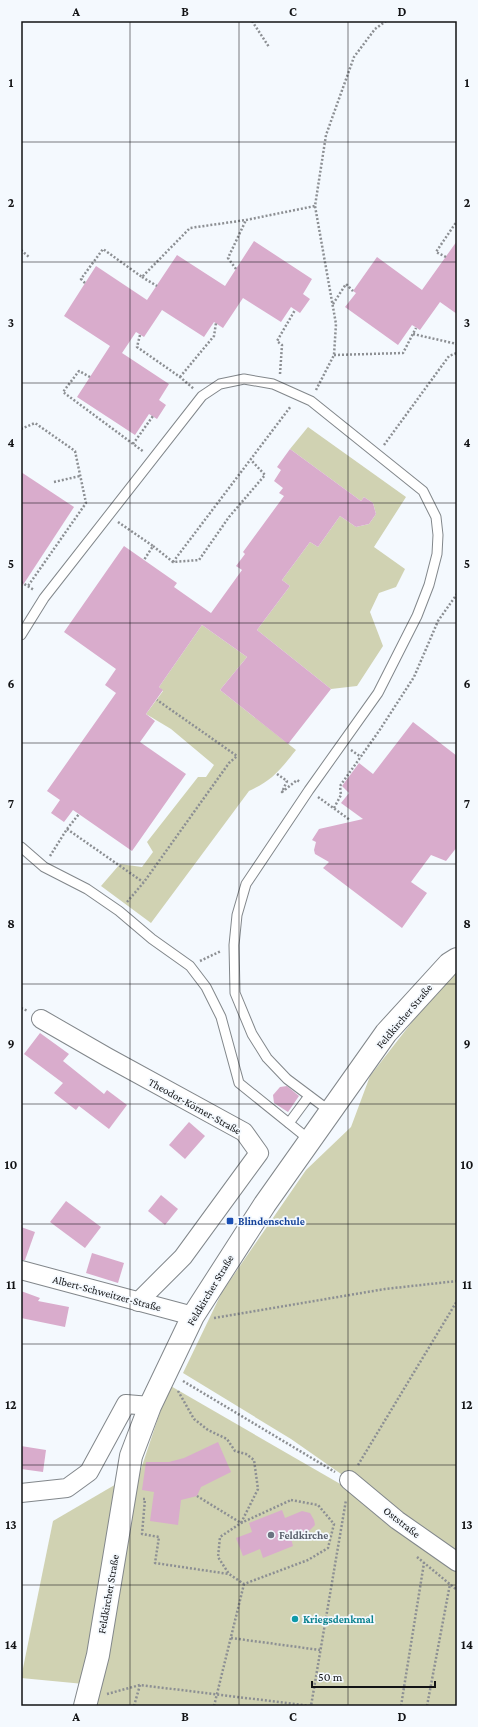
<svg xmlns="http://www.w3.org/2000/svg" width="478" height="1727" font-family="'Crimson Pro',serif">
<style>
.green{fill:#d0d2b2}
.building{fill:#d9accc}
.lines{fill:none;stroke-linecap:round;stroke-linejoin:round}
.service-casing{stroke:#82878b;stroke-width:11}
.minor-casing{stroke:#82878b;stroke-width:20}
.tertiary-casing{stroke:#82878b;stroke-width:24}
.path{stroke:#8c8f93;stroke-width:2.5;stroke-dasharray:2 2;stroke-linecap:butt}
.service{stroke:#fff;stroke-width:9}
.minor{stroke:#fff;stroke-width:18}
.tertiary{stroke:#fff;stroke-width:22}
.grid{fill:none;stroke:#121315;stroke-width:1;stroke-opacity:0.55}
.transit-dot{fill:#1a4fb4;stroke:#f4f9fe;stroke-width:1.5}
.worship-dot{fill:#6b7280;stroke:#f4f9fe;stroke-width:1.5}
.culture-dot{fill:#0f9aa8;stroke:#f4f9fe;stroke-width:1.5}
.labels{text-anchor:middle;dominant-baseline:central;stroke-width:3.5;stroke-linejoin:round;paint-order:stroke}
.street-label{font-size:11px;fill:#121315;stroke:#f4f9fe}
.transit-label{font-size:11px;font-weight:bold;fill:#164399;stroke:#f4f9fe;text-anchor:start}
.worship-label{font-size:11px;font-weight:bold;fill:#5b616d;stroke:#f4f9fe;text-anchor:start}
.culture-label{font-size:11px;font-weight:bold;fill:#0d838f;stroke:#f4f9fe;text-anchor:start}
.neatline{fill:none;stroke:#121315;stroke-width:1.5}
.grid-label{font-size:13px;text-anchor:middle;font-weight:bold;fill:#121315}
</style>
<rect width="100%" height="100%" fill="#f4f9fe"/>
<g class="green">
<polygon points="308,427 406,497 374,547 405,569 396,587 379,593 370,612 383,646 357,686 331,689 257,630 290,586 282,580 310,542 318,547 340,516 356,527 369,524 376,514 373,503 364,497 361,501 290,449"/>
<path d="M202 625 247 657 220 690 296 750C280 770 273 780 249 791L151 923 101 886 120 864 142 867 153 852 147 842 198 777H206L214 765 171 729 146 714 163 691 159 687Z"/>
<polygon points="457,973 457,1555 291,1439 183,1373 222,1292 306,1170 351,1127 370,1076 440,986"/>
<polygon points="169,1385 342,1485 457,1569 457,1706 94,1706 138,1478"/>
<polygon points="118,1483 84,1684 21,1678 53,1521"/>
</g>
<g class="building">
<polygon points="254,241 312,279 303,294 310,299 300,313 291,307 281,322 243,298 223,328 214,322 204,337 162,310 144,337 136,332 122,353 169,384 159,400 166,405 157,419 149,414 135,435 77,397 110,346 64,316 96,266 147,300 177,255 225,286"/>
<polygon points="457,241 457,314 440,302 420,330 412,325 398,345 345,307 356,293 353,291 377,257 422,290"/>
<polygon points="290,449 361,501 364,497 373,503 376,514 369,524 356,527 340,516 318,547 310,542 282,580 290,586 257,630 331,689 288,744 220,690 247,657 202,625 159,687 163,690 146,714 155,721 140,742 186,774 132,851 73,810 64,822 51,813 60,800 47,791 116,693 105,685 116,669 64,632 124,546 177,583 174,587 211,613 242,570 236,566 245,554 243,552 284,496 279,493 283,488 274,481 281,470 277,467"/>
<polygon points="21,472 74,507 21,588"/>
<polygon points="413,722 457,756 457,847 446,861 431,855 411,882 427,893 402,928 323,868 329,862 315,854 314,850 316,842 312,840 319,829 363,819 341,803 349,793 342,786 359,763 373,774"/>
<polygon points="40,1033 69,1054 63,1061 104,1094 107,1090 127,1105 109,1129 79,1106 76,1110 54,1093 63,1083 24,1054"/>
<polygon points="287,1086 299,1096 288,1112 274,1103 273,1095 280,1087"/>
<polygon points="189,1122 205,1136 185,1159 169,1145"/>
<polygon points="161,1195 178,1209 165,1225 148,1211"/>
<polygon points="66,1201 101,1227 85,1248 50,1222"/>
<polygon points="21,1227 35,1232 25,1260 21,1260"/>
<polygon points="92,1253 124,1263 118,1283 86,1273"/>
<polygon points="21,1291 40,1298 38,1301 69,1307 65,1327 21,1318"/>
<polygon points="218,1442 231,1472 201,1487 197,1496 181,1500 178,1525 150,1521 154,1492 142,1490 146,1462 169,1462 184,1458"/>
<polygon points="21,1446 46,1450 43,1472 21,1469"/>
<polygon points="282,1510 285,1518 302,1511 310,1513 314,1520 315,1525 309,1531 291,1538 293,1546 263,1558 260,1549 243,1556 236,1538 252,1532 249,1523"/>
</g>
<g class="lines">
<g class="service-casing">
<g id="service">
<polyline points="21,635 44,598 202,396 220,384 244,379 273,384 311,401 423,491 436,517 438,535 437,554 429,585 417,616 378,693 309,790 246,884 237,915 234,945 235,993 252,1034 267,1058 287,1079 331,1112"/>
<polyline points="21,847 44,867 87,889 119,911 152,939 190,966 206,987 221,1017 239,1083 311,1141"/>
<polyline points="289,1123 309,1096"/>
</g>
</g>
<g class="minor-casing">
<g id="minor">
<polyline points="41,1019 107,1057 244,1132 259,1153 183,1257 138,1302"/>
<polyline points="21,1270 193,1316"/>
<polyline points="349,1480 397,1520 457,1562"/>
<polyline points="21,1493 67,1488 89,1472 126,1404 150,1406"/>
</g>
</g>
<g class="tertiary-casing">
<polyline id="tertiary" points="85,1706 98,1655 131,1456 150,1406 193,1316 265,1204 386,1033 449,964 457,959"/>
</g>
<g class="path">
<polyline points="252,21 269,47"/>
<polyline points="21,250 29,257"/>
<polyline points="446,257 436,252 457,221"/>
<polyline points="236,269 228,258 246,220"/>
<polyline points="142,277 157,286"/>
<polyline points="85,283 81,279 103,249 142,277 190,228 246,220 315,206"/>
<polyline points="333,304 346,284 353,291"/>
<polyline points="413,334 457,344"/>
<polyline points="140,335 137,347 180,377 194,389"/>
<polyline points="334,355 403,353 416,328"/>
<polyline points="280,374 282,345 277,341 295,310"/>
<polyline points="90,377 79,371 63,392 144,452"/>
<polyline points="180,377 214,336 216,323"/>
<polyline points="316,390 334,355 336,324 315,206 326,135 354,57 375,29 386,21"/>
<polyline points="21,429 35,423 75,451 86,503 28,586"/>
<polyline points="133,444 153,416"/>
<polyline points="384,445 449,356 457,353"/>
<polyline points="54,482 80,476"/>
<polyline points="118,522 153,546 144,560"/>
<polyline points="153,546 173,562 199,560 229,517 265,475 251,460"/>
<polyline points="173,562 291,406"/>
<polyline points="21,582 34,590"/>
<polyline points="351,750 361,757"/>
<polyline points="277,774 287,781 282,792 297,780 300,782"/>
<polyline points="318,797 350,820"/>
<polyline points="334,808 341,795 340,786 379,731 414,677 438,621 457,594"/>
<polyline points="67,829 143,882"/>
<polyline points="50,856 67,829 79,814"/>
<polyline points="127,902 144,882 229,763 237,756 157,700"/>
<polyline points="200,961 221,951"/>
<polyline points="21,1008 28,1011"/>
<polyline points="214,1318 385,1289 457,1281"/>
<polyline points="183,1381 335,1472"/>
<polyline points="178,1391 194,1419 208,1430 227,1439 235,1451 246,1454 254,1460 258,1489 241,1523 197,1496"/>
<polyline points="358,1465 457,1301"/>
<polyline points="143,1499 145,1499 142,1534 159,1537 155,1563 229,1574"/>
<polygon points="291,1500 318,1505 334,1524 328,1548 308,1560 244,1584 229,1574 218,1557 220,1537 241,1523"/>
<polyline points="417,1557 457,1590"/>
<polyline points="231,1638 320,1650"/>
<polyline points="107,1694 140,1685 311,1706 346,1500"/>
<polyline points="134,1706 140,1685"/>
<polyline points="214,1706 244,1584"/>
<polyline points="401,1706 424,1563"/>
<polyline points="427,1706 450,1584"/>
</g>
<use href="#service" class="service"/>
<use href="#minor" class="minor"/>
<use href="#tertiary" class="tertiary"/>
</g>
<path class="grid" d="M130 21V1706M239 21V1706M348 21V1706M21 142H457M21 262H457M21 383H457M21 503H457M21 623H457M21 743H457M21 864H457M21 984H457M21 1104H457M21 1224H457M21 1344H457M21 1465H457M21 1585H457"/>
<rect class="transit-dot" x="226" y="1217" width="8" height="8" rx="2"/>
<circle class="worship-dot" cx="271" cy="1535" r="4"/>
<circle class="culture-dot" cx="295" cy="1619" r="4"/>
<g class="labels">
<g class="street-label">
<text transform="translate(404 1016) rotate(-50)">Feldkircher Straße</text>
<text transform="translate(195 1106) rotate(29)">Theodor-Körner-Straße</text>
<text transform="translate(210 1290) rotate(-59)">Feldkircher Straße</text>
<text transform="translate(107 1293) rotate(15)">Albert-Schweitzer-Straße</text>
<text transform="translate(402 1522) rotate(38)">Oststraße</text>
<text transform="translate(108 1594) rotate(-80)">Feldkircher Straße</text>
</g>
<g class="transit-label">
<text x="238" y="1221">Blindenschule</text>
</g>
<g class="worship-label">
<text x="279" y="1535">Feldkirche</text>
</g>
<g class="culture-label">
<text x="303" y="1619">Kriegsdenkmal</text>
</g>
</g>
<rect width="478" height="1727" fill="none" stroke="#f4f9fe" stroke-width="44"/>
<path d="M312 1681v6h123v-6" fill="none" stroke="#121315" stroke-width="2"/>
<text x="318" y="1681" font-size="12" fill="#121315" stroke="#f4f9fe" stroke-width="3" paint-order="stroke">50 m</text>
<rect x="22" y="22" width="434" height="1683" class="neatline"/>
<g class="grid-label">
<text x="76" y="16">A</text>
<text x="185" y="16">B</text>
<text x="293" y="16">C</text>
<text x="402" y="16">D</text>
<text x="11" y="87">1</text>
<text x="467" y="87">1</text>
<text x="11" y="207">2</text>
<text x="467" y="207">2</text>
<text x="11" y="327">3</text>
<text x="467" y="327">3</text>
<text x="11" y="447">4</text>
<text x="467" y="447">4</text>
<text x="11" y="568">5</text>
<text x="467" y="568">5</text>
<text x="11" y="688">6</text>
<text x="467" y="688">6</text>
<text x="11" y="808">7</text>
<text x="467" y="808">7</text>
<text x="11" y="928">8</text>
<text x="467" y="928">8</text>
<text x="11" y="1048">9</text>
<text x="467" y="1048">9</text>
<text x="11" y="1169">10</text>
<text x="467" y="1169">10</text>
<text x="11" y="1289">11</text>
<text x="467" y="1289">11</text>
<text x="11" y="1409">12</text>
<text x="467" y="1409">12</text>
<text x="11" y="1529">13</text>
<text x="467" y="1529">13</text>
<text x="11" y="1649">14</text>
<text x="467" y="1649">14</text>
<text x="76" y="1721">A</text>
<text x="185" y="1721">B</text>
<text x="293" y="1721">C</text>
<text x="402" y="1721">D</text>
</g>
</svg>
